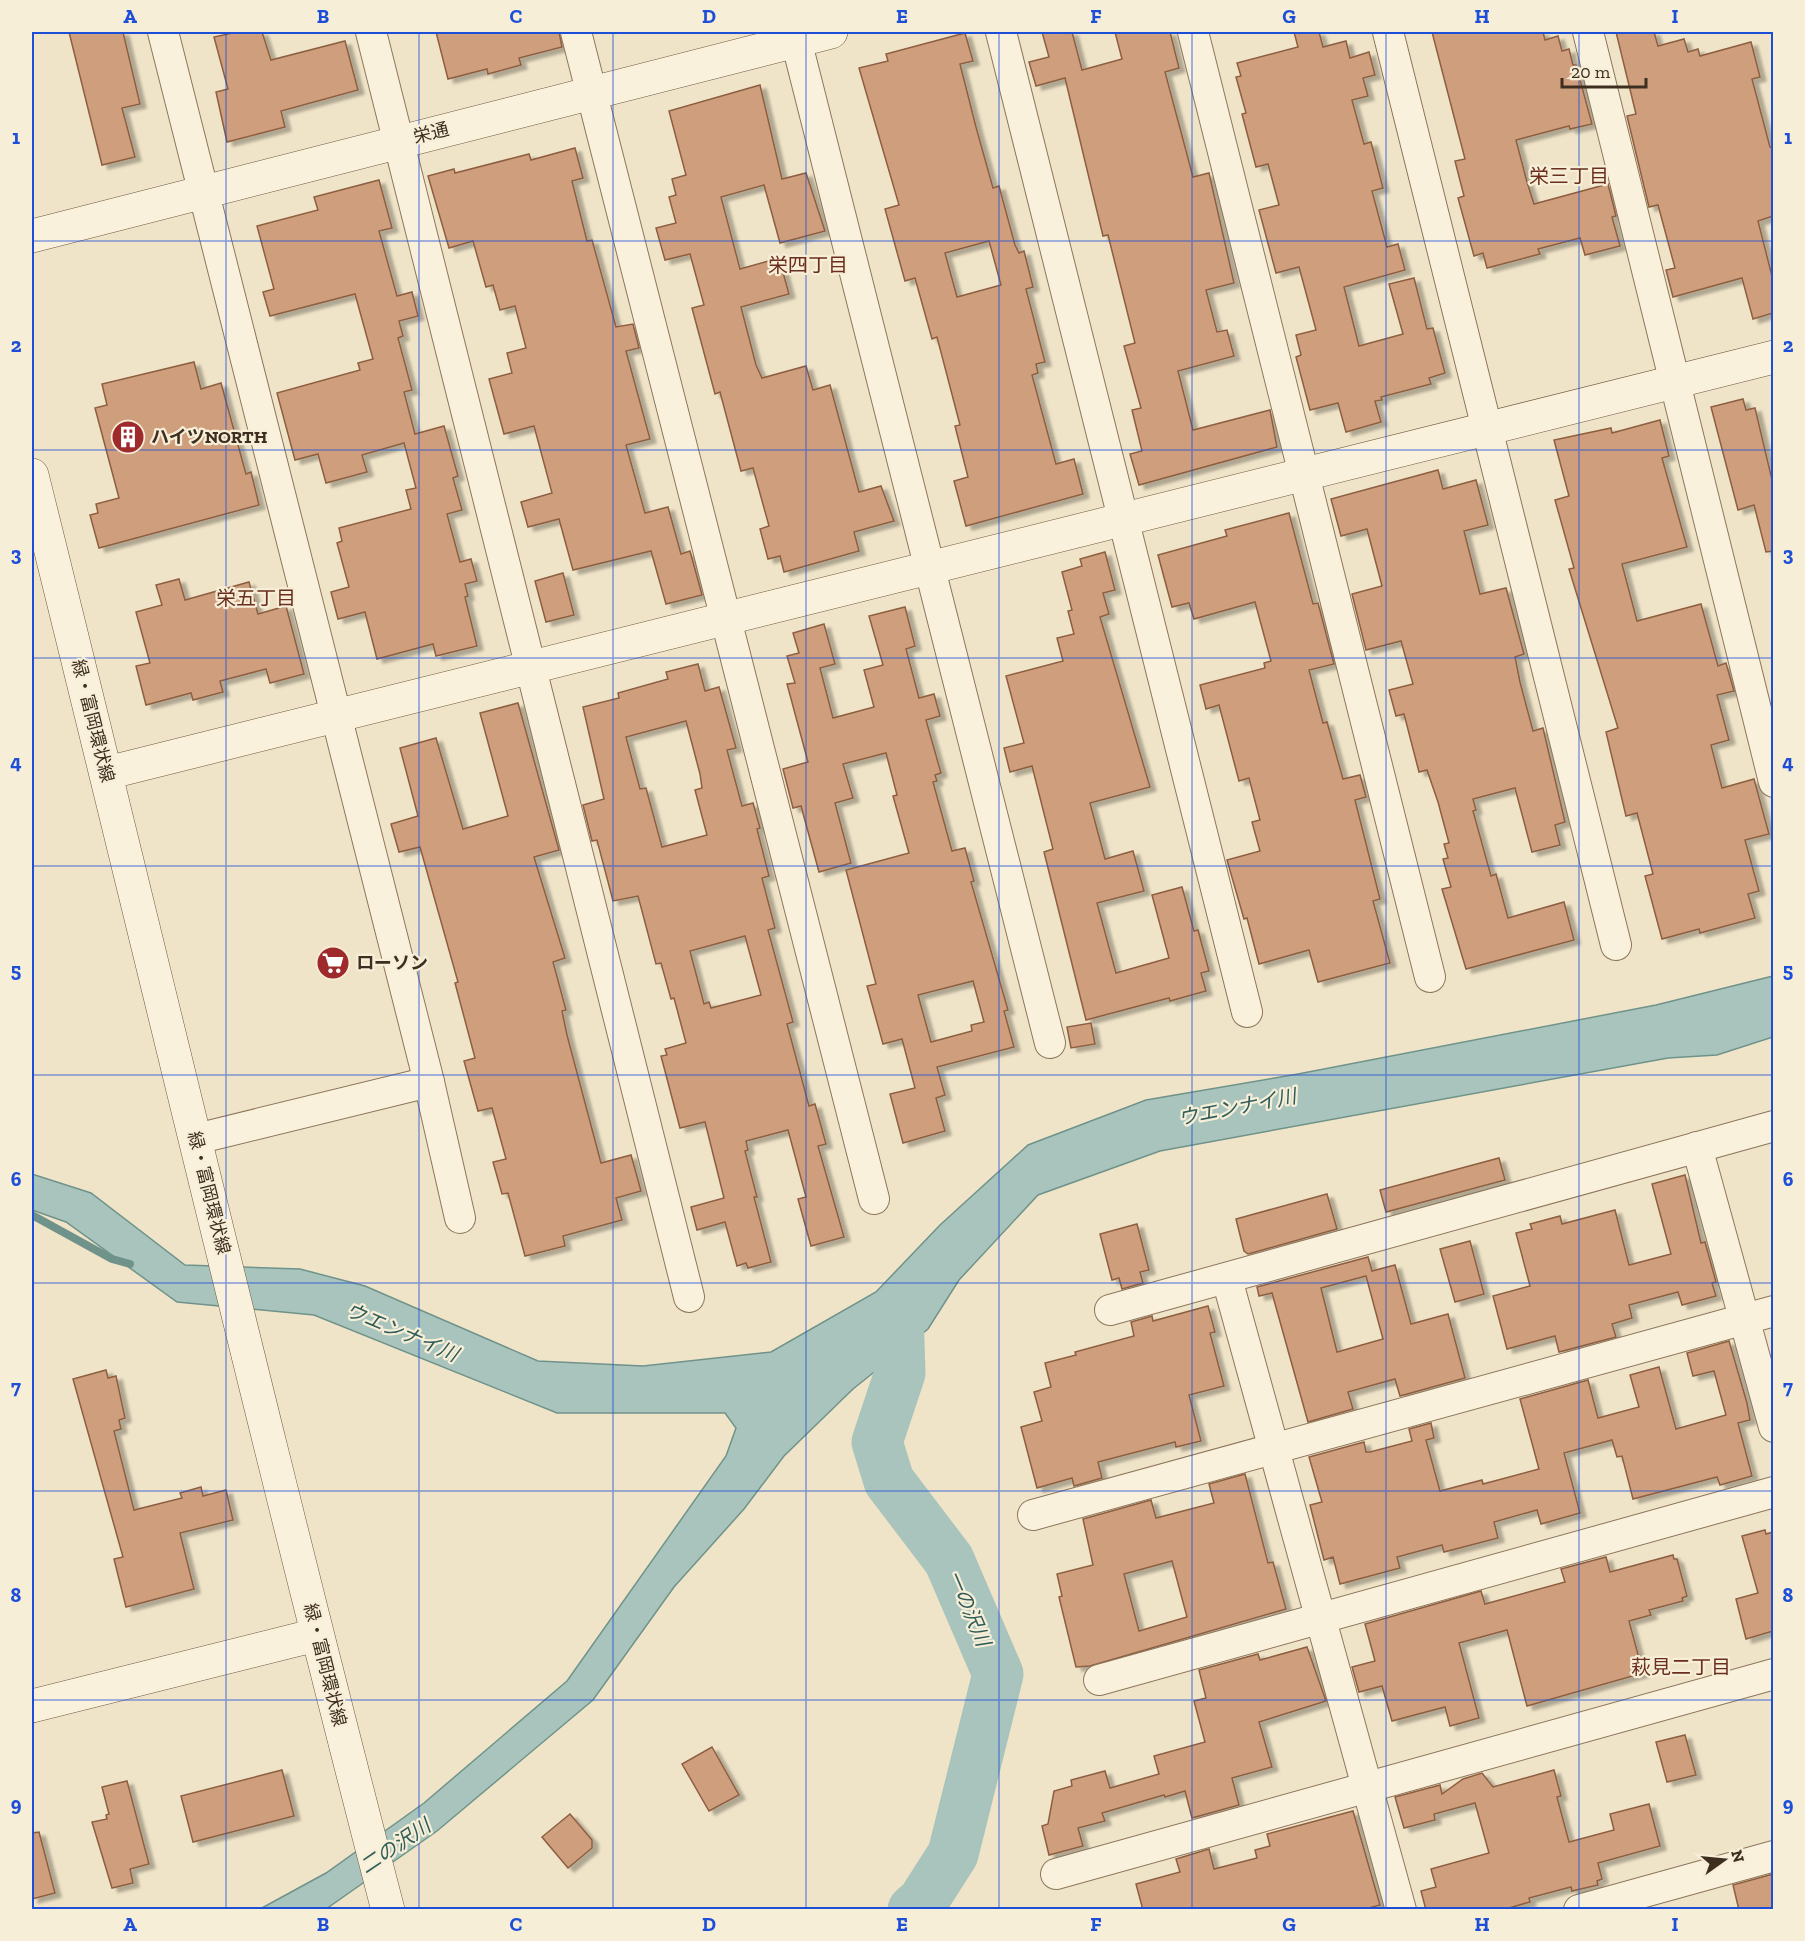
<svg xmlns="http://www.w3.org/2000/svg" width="1805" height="1941" font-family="'Zilla Slab','Noto Sans JP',serif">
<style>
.water{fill:#a9c4bc;stroke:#6f938a;stroke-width:1.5}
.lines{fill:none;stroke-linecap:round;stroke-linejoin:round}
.stream{stroke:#6f938a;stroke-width:8}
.river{stroke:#a9c4bc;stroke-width:51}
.building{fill:#cf9f7d;stroke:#8d5f41;stroke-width:1.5;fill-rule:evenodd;filter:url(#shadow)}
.street-casing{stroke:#8d765c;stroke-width:32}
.secondary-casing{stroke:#6f573f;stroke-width:34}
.street{stroke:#faf1dc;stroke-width:30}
.secondary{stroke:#faf1dc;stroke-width:33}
.grid{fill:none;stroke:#1d4ed8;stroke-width:1.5;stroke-opacity:0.55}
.labels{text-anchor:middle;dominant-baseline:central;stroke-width:4.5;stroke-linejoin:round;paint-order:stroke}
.street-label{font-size:18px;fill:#3d2e20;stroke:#f7eed8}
.poi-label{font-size:18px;font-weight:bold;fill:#3d2e20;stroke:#f7eed8;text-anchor:start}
.neighbourhood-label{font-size:20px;fill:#6b2e1e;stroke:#f7eed8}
.water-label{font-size:20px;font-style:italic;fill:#2f5d5a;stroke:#f7eed8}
.neatline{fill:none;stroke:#1d4ed8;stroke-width:2}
.grid-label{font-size:20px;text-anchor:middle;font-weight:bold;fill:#1d4ed8}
</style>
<defs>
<filter id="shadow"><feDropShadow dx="6" dy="4" stdDeviation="1.5" flood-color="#0004"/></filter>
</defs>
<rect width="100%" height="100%" fill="#f0e4c8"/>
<polygon class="water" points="1773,976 1773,1037 1717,1055 1668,1058 1160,1151 1038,1195 959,1280 928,1329 853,1389 784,1456 744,1509 674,1587 593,1700 437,1831 326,1909 260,1909 326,1873 424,1803 567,1681 726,1456 736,1428 725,1413 557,1413 314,1315 177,1302 66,1222 32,1210 32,1174 91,1193 185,1265 300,1269 365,1286 538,1361 643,1366 771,1352 876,1292 940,1225 1028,1145 1146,1100 1298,1074 1656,1005"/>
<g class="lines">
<polyline class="stream" points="32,1215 112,1259 130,1264"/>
<polyline class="river" points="898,1311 900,1373 877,1442 889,1481 949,1560 998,1674 953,1854 923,1901 913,1910"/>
</g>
<g class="building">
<polygon points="69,32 123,32 140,104 122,108 135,157 102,165"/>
<polygon points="237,32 262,32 271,60 345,41 358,90 281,111 285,127 227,142 216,92 228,89 214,37"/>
<polygon points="436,32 559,32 562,47 519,58 521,65 488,74 487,69 448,79"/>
<polygon points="1042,32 1072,32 1082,70 1122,59 1115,32 1170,32 1179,68 1165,72 1193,177 1209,173 1234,283 1206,290 1217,332 1227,330 1234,356 1178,371 1193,430 1270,410 1277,447 1139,485 1130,454 1142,451 1132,410 1141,408 1124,346 1135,343 1108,235 1103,236 1096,207 1065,78 1036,86 1029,62 1049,57"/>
<polygon points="1294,32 1319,32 1323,47 1346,41 1350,58 1369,52 1375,75 1363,78 1368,96 1352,100 1364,144 1371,142 1383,188 1372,191 1387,247 1398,244 1405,270 1344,287 1359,346 1403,334 1389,284 1414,278 1427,329 1433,328 1445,373 1429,378 1431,384 1381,397 1382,400 1375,401 1381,422 1346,432 1338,403 1310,410 1296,357 1301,355 1296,335 1316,330 1299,267 1276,273 1259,210 1279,205 1268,164 1256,167 1242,114 1246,113 1236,77 1241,76 1237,63 1298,47"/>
<polygon points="1432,32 1543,32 1545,40 1558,36 1562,51 1569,49 1573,65 1576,65 1592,124 1570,129 1569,126 1516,140 1527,182 1534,204 1608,184 1616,216 1612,217 1620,246 1585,255 1580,238 1538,249 1540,254 1487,268 1483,253 1474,256 1458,198 1464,196 1455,161 1465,159"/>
<polygon points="1616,32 1654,32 1658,46 1684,39 1688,52 1698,49 1700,56 1751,42 1760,77 1752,79 1770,147 1773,147 1773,216 1758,221 1773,280 1773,313 1753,319 1742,278 1673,297 1666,270 1675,268 1658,205 1649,207 1627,116 1636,114"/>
<path d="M965 33 973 61 960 64 976 127 993 188 999 186 1015 245 1019 253 1024 251 1033 287 1026 289 1045 362 1036 364 1038 373 1032 375 1056 464 1074 459 1083 494 966 526 954 481 968 477 955 426 960 425 937 337 932 339 915 278 905 281 885 209 899 205 859 68 888 61 886 54ZM989 241 1001 285 957 297 945 253Z"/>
<polygon points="760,85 782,179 806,173 825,231 780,243 764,185 721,197 740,269 779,258 789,294 741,307 756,365 762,378 806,366 813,390 830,385 859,492 881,486 894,521 854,532 859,551 784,572 780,556 768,559 760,529 769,526 753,468 741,471 720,392 715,394 692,308 704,305 690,254 665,260 656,228 676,223 669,197 676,195 672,179 686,175 669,111"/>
<polygon points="575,148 583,178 572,181 587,241 592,240 616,327 633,324 639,348 626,351 650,439 626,445 645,513 668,507 681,554 690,551 702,595 666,604 651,551 573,570 559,519 528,527 521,502 552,493 534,426 504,434 489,379 512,373 507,353 526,348 515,306 500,310 493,285 486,287 473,241 449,248 428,176 454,169 455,173 529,154 531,160"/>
<polygon points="379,180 392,228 379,231 397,296 412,292 418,316 399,321 403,336 398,338 412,390 404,392 415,434 444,426 458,476 453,478 462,510 447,514 460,562 471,559 477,581 465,584 468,596 465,597 477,646 436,656 433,644 377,659 365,612 338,619 331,592 349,587 337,543 342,541 339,528 411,509 406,490 416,488 404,443 362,455 367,472 326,483 318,454 295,460 277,393 360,370 358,363 373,359 355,294 270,316 263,292 274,289 257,226 318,210 314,197"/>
<polygon points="194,362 201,389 221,383 246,474 251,472 259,505 99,548 90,515 98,513 96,504 119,498 95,408 107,405 102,384"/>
<polygon points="1743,399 1746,410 1755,408 1773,484 1773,551 1766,552 1754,505 1738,510 1711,407"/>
<polygon points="1660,420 1669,456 1662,458 1687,547 1622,564 1637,621 1701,604 1718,666 1726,663 1734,691 1717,695 1729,740 1711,745 1722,788 1754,779 1769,834 1745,840 1759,891 1748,894 1755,918 1700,933 1699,929 1662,939 1645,876 1653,874 1637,813 1626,816 1606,732 1618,728 1569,569 1574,568 1555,500 1569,496 1554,440 1611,428 1612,433"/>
<polygon points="1438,470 1443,489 1476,480 1488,525 1464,531 1480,594 1506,588 1524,654 1515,657 1520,682 1533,731 1543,728 1565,822 1555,825 1560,845 1532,852 1515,788 1473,799 1476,810 1473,811 1491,876 1496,874 1508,918 1564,902 1574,940 1466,969 1442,889 1451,887 1443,859 1448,858 1444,844 1449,843 1438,802 1427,770 1419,772 1404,714 1396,716 1389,690 1413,684 1401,641 1366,650 1352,594 1382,586 1367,529 1341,536 1331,499"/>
<polygon points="1289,513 1313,604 1318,603 1334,664 1309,670 1323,723 1327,722 1343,779 1360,775 1366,797 1355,800 1380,899 1373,901 1390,963 1318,982 1309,950 1259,964 1247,918 1244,919 1227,860 1260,851 1252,822 1260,820 1249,778 1239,781 1219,705 1206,709 1200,685 1265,668 1264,663 1271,661 1255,602 1194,619 1189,603 1172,607 1158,555 1227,536 1225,530"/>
<polygon points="1105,552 1115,590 1103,593 1109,614 1100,617 1150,787 1090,803 1105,859 1133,851 1144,891 1097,903 1116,973 1169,958 1152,895 1182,887 1194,931 1198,930 1209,971 1201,973 1206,991 1170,1001 1169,998 1086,1020 1044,852 1053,849 1032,766 1010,772 1004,748 1024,743 1006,676 1063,661 1057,638 1074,634 1068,611 1072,610 1062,572 1082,566 1080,559"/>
<polygon points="563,573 574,615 546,622 535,581"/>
<polygon points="179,579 185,600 249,582 258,614 286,606 304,674 270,683 266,669 220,681 223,692 193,700 191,693 146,705 136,666 150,663 136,612 162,605 156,585"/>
<path d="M905 607 915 646 906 649 919 698 934 694 940 716 926 720 941 773 935 775 937 781 933 782 952 851 965 848 974 881 971 882 1008 1010 1004 1011 1014 1047 937 1067 945 1095 936 1098 945 1131 903 1143 890 1094 915 1088 902 1039 883 1044 867 986 876 984 846 870 909 853 893 796 897 795 886 753 843 764 853 798 835 803 851 863 819 872 801 806 793 808 783 769 808 762 787 684 795 683 787 656 799 653 793 633 824 624 835 664 820 668 833 718 874 707 864 670 883 665 869 616ZM973 981 984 1022 971 1025 972 1031 931 1042 918 995Z"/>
<path d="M698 664 705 691 719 687 736 748 727 750 742 806 753 803 760 828 757 829 769 876 762 878 775 928 768 930 793 1022 787 1024 809 1106 815 1104 826 1144 818 1146 844 1237 811 1246 798 1199 806 1197 788 1130 746 1141 748 1150 745 1151 757 1197H754L771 1262 748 1268 746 1263 737 1266 725 1222 697 1230 691 1207 724 1198 705 1122 680 1128 661 1056 667 1055 665 1049 686 1043 674 998 671 999 661 963 656 964 638 896 613 901 597 840 592 841 583 805 604 799 583 707 619 698 618 693 668 679 666 672ZM686 721 700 774 702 788 695 790 707 835 662 847 646 788 640 789 626 737ZM745 936 761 995 711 1008 709 1002 704 1004 690 951Z"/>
<polygon points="518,703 559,850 534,857 565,958 553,962 566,1010 562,1011 567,1035 601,1163 631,1155 641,1191 616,1198 622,1220 563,1236 565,1246 525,1256 508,1193 502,1194 493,1162 506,1159 492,1108 478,1111 464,1061 475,1058 455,983 458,982 420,847 399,852 391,824 418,816 400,748 436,738 463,829 508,816 480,713"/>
<polygon points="1091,1023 1095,1044 1071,1048 1067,1027"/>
<polygon points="1499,1158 1505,1180 1386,1212 1380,1190"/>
<polygon points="1685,1175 1701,1243 1705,1242 1716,1282 1712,1283 1716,1296 1682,1305 1678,1292 1629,1305 1632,1318 1612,1324 1616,1337 1559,1352 1555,1336 1507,1349 1493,1296 1530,1286 1516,1233 1532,1229 1530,1224 1560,1216 1562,1224 1615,1210 1629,1265 1671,1254 1652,1184"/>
<polygon points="1327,1194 1337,1229 1248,1254 1244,1251 1236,1219"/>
<polygon points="1137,1224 1149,1270 1140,1272 1143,1283 1122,1289 1119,1278 1112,1280 1100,1234"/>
<polygon points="1470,1241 1484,1294 1455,1302 1440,1249"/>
<path d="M1368 1257 1372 1271 1395 1265 1411 1324 1448 1314 1465 1378 1400 1396 1395 1379 1348 1392 1353 1409 1308 1422 1272 1293 1259 1296 1257 1287ZM1366 1276 1383 1339 1337 1352 1321 1288Z"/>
<polygon points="1208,1306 1215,1332 1210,1333 1224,1386 1189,1395 1201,1441 1176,1447 1175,1442 1098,1462 1102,1478 1074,1486 1072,1478 1037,1488 1021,1427 1042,1421 1034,1392 1051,1387 1045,1363 1076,1355 1075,1352 1134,1336 1131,1322 1152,1316 1153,1321"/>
<polygon points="1729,1341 1747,1403 1750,1420 1738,1423 1752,1476 1720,1485 1717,1477 1633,1499 1622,1456 1617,1457 1612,1440 1564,1453 1580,1513 1541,1524 1537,1510 1494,1522 1498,1538 1444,1552 1442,1545 1397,1557 1400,1568 1340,1584 1333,1557 1324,1560 1310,1505 1322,1502 1309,1457 1364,1442 1366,1452 1370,1452 1412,1441 1409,1429 1431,1423 1434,1438 1426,1440 1440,1491 1482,1480 1483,1484 1539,1469 1520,1399 1588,1380 1598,1418 1639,1407 1630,1375 1659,1367 1676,1429 1726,1415 1714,1371 1693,1376 1687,1353"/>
<polygon points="106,1370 108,1378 116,1376 125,1418 119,1420 121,1429 114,1431 134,1510 182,1498 180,1493 201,1487 203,1496 226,1490 233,1520 180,1533 194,1589 126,1607 114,1559 123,1557 73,1379"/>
<path d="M1245 1474 1268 1563 1273 1562 1286 1609 1090 1666 1076 1667 1059 1597 1062 1596 1057 1574 1093 1565 1083 1519 1151 1500 1156 1518 1214 1503 1209 1484ZM1172 1561 1187 1617 1139 1631 1124 1574Z"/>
<polygon points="1765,1530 1766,1534 1773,1532 1773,1631 1746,1639 1736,1599 1758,1593 1742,1536"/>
<polygon points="1673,1555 1674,1559 1677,1559 1687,1596 1682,1598 1683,1601 1649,1610 1651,1615 1629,1621 1643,1673 1527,1706 1507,1630 1459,1643 1479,1718 1450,1726 1445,1707 1392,1721 1382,1686 1359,1692 1352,1667 1375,1661 1365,1624 1481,1591 1485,1604 1565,1582 1561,1569 1606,1557 1610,1572"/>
<polygon points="1307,1647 1326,1701 1259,1722 1272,1767 1232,1778 1239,1805 1192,1818 1185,1791 1165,1797 1164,1795 1102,1813 1105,1821 1078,1828 1083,1846 1049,1855 1042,1826 1048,1824 1054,1791 1072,1786 1071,1780 1105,1771 1110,1788 1159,1774 1154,1756 1205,1742 1194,1701 1206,1698 1199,1670 1258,1654 1260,1660"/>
<polygon points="1685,1735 1696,1775 1667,1782 1656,1742"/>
<polygon points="712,1747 739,1795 709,1811 682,1764"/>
<polygon points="282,1770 294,1816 193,1842 181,1796"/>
<polygon points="1554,1770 1561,1796 1557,1797 1569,1842 1614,1830 1610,1814 1649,1804 1660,1846 1598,1863 1602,1879 1597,1881 1598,1885 1572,1891 1571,1887 1529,1898 1530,1902 1502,1910 1426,1910 1421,1891 1436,1887 1431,1869 1489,1853 1475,1803 1434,1814 1435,1820 1404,1828 1395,1797 1440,1785 1442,1794 1463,1779 1482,1773 1493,1787"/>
<polygon points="127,1781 149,1864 130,1869 133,1883 112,1888 92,1822 107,1819 106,1815 109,1814 102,1787"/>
<polygon points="1353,1811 1380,1905 1361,1910 1143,1910 1136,1884 1180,1872 1176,1859 1209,1849 1214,1869 1257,1858 1255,1850 1270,1846 1267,1834"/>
<polygon points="570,1814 592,1840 592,1848 568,1868 542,1837"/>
<polygon points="39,1832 55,1893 32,1899 32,1833"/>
<polygon points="1773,1874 1773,1910 1739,1910 1733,1885"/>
</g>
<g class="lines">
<g class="street-casing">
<g id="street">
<polyline points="163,32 429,1082 460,1218"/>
<polyline points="371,32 689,1297"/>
<polyline points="576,32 874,1199"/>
<polyline points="794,32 1050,1043"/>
<polyline points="1001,32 1247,1012"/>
<polyline points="1193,32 1430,977"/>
<polyline points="1388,32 1616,945"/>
<polyline points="1588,32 1774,782"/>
<polyline points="196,1139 429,1082"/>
<polyline points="1697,1147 1774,1427"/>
<polyline points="1227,1279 1401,1910"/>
<polyline points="1110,1310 1774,1126"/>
<polyline points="1033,1515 1774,1311"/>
<polyline points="1099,1680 1774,1492"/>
<polyline points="1056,1874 1774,1674"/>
<polyline points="1579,1910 1774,1856"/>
</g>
</g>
<g class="secondary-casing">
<g id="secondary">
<polyline points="32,236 831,32"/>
<path d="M32 475C151 953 264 1433 388 1910"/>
<polyline points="107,773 1774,357"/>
<polyline points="32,1706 316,1635"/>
</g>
</g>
<use href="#street" class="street"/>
<use href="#secondary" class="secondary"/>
</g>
<path class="grid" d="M226 32V1910M419 32V1910M613 32V1910M806 32V1910M999 32V1910M1192 32V1910M1386 32V1910M1579 32V1910M32 241H1774M32 450H1774M32 658H1774M32 866H1774M32 1075H1774M32 1283H1774M32 1491H1774M32 1700H1774"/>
<defs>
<g id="building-disc" transform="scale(1.725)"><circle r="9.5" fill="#9e2a2b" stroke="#f7eed8"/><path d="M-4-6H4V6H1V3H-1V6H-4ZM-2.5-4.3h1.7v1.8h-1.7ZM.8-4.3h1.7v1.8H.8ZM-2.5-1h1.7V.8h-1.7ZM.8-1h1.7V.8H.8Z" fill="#fff"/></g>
<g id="supermarket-disc" transform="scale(1.725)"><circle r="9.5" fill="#9e2a2b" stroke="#f7eed8"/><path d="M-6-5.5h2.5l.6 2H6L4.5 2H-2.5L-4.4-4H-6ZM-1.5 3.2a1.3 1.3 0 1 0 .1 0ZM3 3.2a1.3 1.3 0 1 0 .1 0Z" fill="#fff"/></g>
</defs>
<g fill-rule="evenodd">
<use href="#building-disc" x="128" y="437"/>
<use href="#supermarket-disc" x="333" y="963"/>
</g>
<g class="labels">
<g class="street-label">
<text transform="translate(431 133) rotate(-14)">栄通</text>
<text transform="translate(93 721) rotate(76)">緑・富岡環状線</text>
<text transform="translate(209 1193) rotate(76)">緑・富岡環状線</text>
<text transform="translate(325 1665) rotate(76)">緑・富岡環状線</text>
</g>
<g class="poi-label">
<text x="151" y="437">ハイツNORTH</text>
<text x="356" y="963">ローソン</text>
</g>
<g class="neighbourhood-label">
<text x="1569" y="176">栄三丁目</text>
<text x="808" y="265">栄四丁目</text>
<text x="256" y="598">栄五丁目</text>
<text x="1681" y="1667">萩見二丁目</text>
</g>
<g class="water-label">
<text transform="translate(1237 1107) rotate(-11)">ウエンナイ川</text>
<text transform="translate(402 1332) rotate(23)">ウエンナイ川</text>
<text transform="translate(969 1608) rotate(67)">一の沢川</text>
<text transform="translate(395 1846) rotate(-34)">二の沢川</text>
</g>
</g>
<rect width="1805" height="1941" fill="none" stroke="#f7eed8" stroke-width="66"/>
<g transform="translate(1724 1860) rotate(75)" stroke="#f7eed8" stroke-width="4.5" paint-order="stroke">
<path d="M0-4.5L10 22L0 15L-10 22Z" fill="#3d2e20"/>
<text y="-9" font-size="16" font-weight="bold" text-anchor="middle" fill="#3d2e20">N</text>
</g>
<path d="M1562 78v9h84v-9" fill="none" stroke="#3d2e20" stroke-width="3"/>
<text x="1571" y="78" font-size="18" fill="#3d2e20" stroke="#f7eed8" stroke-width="4.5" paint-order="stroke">20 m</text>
<rect x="33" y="33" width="1739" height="1875" class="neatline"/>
<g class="grid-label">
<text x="130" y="23">A</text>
<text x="323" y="23">B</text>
<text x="516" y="23">C</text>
<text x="709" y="23">D</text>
<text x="902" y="23">E</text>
<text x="1096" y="23">F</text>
<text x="1289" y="23">G</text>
<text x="1482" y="23">H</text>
<text x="1675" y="23">I</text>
<text x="16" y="144">1</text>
<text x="1788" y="144">1</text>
<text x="16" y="352">2</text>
<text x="1788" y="352">2</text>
<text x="16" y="561">3</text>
<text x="1788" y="561">3</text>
<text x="16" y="769">4</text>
<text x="1788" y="769">4</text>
<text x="16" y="977">5</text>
<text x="1788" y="977">5</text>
<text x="16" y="1186">6</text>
<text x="1788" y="1186">6</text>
<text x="16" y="1394">7</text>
<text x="1788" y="1394">7</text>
<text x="16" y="1602">8</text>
<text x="1788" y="1602">8</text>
<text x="16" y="1811">9</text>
<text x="1788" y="1811">9</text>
<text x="130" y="1931">A</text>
<text x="323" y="1931">B</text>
<text x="516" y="1931">C</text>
<text x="709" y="1931">D</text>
<text x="902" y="1931">E</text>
<text x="1096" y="1931">F</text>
<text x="1289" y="1931">G</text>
<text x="1482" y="1931">H</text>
<text x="1675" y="1931">I</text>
</g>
</svg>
